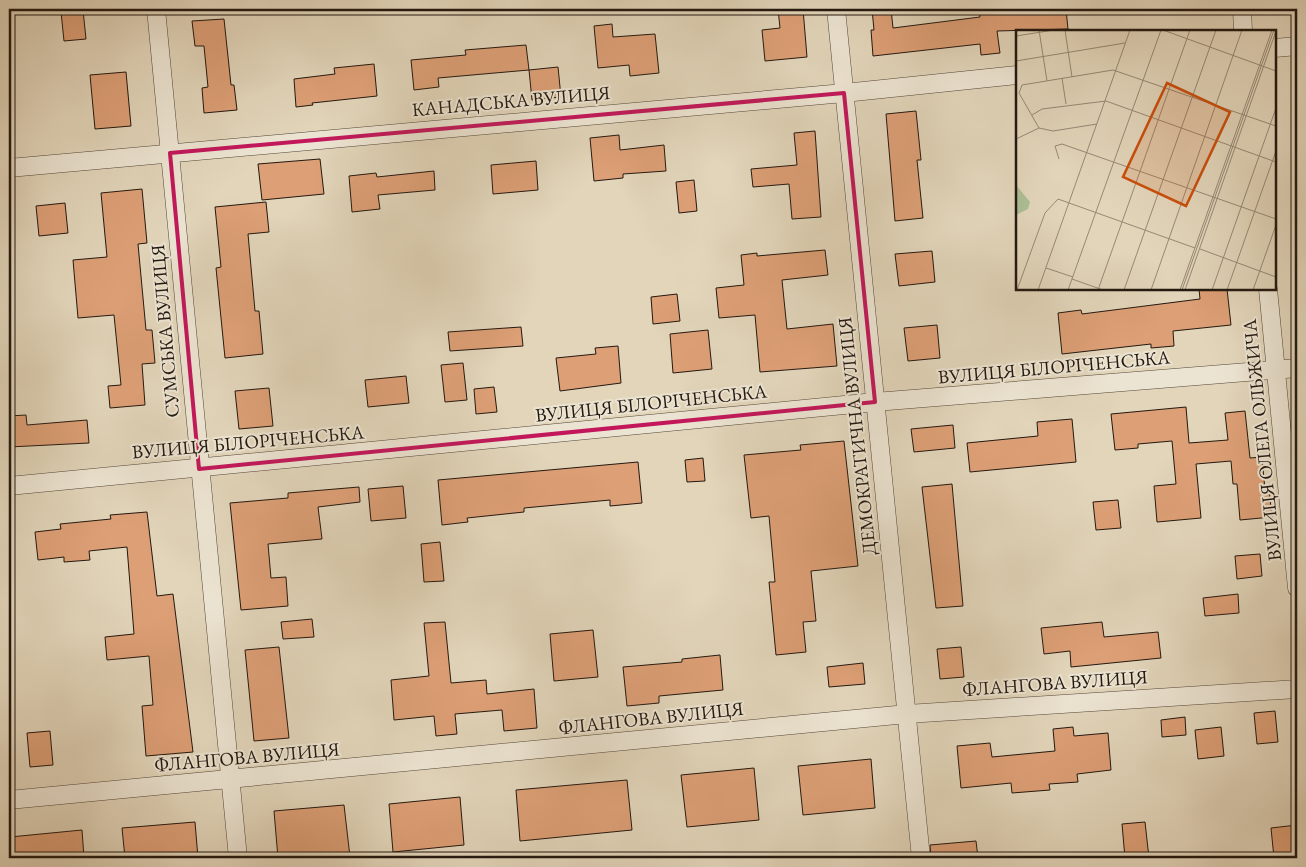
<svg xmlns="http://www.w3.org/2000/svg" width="1306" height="867" font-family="'EB Garamond',serif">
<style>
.building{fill:#dd9f76;stroke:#231810}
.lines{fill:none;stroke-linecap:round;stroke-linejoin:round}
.minor-casing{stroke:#53473a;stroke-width:19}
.minor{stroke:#ece4d2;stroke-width:18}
.marked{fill:none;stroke:#c2185b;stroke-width:4;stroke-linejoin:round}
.labels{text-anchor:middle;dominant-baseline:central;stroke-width:4;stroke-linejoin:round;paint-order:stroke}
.street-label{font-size:19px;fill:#231810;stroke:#ece4d2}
.inset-road{fill:none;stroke:#968976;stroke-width:1}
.view{fill:#ca4f0d;fill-opacity:0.15;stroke:#ca4f0d;stroke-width:2.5}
.inset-edge{fill:none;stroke:#231810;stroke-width:2.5}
</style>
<rect width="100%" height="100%" fill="#e2d5ba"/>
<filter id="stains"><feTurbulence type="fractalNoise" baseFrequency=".004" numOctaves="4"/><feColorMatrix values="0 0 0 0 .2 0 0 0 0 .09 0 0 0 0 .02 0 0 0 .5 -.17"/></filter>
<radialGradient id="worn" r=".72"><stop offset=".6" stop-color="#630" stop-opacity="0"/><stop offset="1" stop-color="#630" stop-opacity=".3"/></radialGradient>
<g class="building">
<polygon points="778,9 803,9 807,57 765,61 762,30 780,28"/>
<polygon points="872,9 891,9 893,28 980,17 979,9 1066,9 1068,29 997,31 1000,53 981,55 980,44 873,56 871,30 874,30"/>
<polygon points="83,10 86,39 64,41 61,12"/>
<polygon points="224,19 231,85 234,85 237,110 204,113 202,88 208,87 204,46 195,46 192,21"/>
<polygon points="612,24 613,37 655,34 659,73 630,76 629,65 598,68 594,26"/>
<polygon points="526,45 529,70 438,78 439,87 414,90 411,60 466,55 465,50"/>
<polygon points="374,64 377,96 312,103 313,105 296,107 294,79 335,74 334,68"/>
<polygon points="558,67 561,97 532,100 529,70"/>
<polygon points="126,72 131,126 95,129 90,75"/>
<polygon points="916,111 921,160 917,160 923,218 895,221 886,114"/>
<polygon points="815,131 821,217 792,219 789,184 753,187 751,169 797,165 794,133"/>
<polygon points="619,135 620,150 664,145 666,171 623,174 623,178 594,181 590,138"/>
<polygon points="320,159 324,194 262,200 258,164"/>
<polygon points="536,161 538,190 493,194 491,165"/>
<polygon points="434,171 435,190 378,195 380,209 352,212 349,176 376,173 377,177"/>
<polygon points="694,180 697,211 679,213 676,182"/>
<polygon points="142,189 147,243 138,244 146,330 152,330 155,363 142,364 145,405 110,408 108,386 121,385 114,315 78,318 73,260 107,257 101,193"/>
<polygon points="266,202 269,232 248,234 255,311 259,311 263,354 225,358 216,268 221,267 215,207"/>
<polygon points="65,203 68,233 39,236 36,206"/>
<polygon points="825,250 828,275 782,280 787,329 833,324 837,366 760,372 755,315 719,318 716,288 744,285 741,255 757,253 757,256"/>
<polygon points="932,251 935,282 899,286 895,254"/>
<polygon points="1199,289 1227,289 1231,325 1173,331 1174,346 1151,348 1151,344 1062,354 1058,313 1081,310 1082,314 1200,299"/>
<polygon points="677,294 680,321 653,324 651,297"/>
<polygon points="937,325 940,358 908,361 904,328"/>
<polygon points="521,327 523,346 450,351 448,332"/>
<polygon points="708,330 712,369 673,373 670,334"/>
<polygon points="618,346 621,383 560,391 556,358 596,354 595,348"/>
<polygon points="463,363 467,400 445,402 441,365"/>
<polygon points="406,376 409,403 368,407 365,380"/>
<polygon points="494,387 497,412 476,414 474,389"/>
<polygon points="269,388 273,426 239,429 235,391"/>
<polygon points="1186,407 1189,443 1228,440 1225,413 1245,411 1250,458 1262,457 1265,490 1269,489 1272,517 1240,520 1237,484 1233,484 1231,461 1196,464 1201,518 1157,522 1154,486 1176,484 1172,441 1138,444 1138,448 1115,450 1111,414"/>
<polygon points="26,415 27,425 87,420 89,443 9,447 9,416"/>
<polygon points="1072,419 1076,462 970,472 967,443 1038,436 1037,422"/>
<polygon points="953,425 955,448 914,452 911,429"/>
<polygon points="844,441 858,566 811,571 816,621 803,622 806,652 776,655 769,582 775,582 769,516 751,518 744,455 801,450 800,445"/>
<polygon points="703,458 705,481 687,482 685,460"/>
<polygon points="638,462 642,503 610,506 610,500 524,508 524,512 467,518 468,522 442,525 438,480"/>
<polygon points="952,484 963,606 936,608 922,487"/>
<polygon points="403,486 406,518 371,521 368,489"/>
<polygon points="359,487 360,502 318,507 322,539 268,544 271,578 286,577 288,606 241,610 230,503 288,498 288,493"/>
<polygon points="1118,500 1121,528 1096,530 1093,502"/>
<polygon points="147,512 157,596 173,594 193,752 146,756 142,706 153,705 149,656 107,660 105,637 134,634 127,547 89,551 90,560 64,562 64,557 38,560 35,532 61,529 60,524 111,519 110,515"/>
<polygon points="440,542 444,581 424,582 421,544"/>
<polygon points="1260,554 1262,576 1237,579 1235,556"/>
<polygon points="1238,594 1239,613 1205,616 1203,598"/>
<polygon points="312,619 314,637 283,639 281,622"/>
<polygon points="445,622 451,683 486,680 487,694 534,689 537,728 504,731 502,710 455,714 457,734 436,736 434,716 394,720 391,680 429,676 424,623"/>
<polygon points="1102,622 1104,637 1158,632 1161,658 1071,667 1070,651 1044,654 1041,628"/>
<polygon points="593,630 598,677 554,681 550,634"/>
<polygon points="279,647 289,738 254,741 245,650"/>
<polygon points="961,647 964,677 940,679 937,649"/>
<polygon points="720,655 723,690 659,696 659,703 627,706 623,667 682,662 682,659"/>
<polygon points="863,663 865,684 829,687 827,667"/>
<polygon points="1275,711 1278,742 1257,744 1254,713"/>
<polygon points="1185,717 1186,735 1162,737 1161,720"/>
<polygon points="1073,727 1074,736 1108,733 1111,770 1077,774 1078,782 1049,784 1050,790 1012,793 1011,783 961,788 957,746 990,743 992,757 1055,751 1053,729"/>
<polygon points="1221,727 1224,756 1198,759 1195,730"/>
<polygon points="50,731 53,765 30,767 27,733"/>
<polygon points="871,759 875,808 803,815 798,766"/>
<polygon points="754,768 759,820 687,827 681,775"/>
<polygon points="627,780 632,830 520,841 516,790"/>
<polygon points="460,797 464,845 393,852 389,804"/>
<polygon points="344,805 350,857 278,858 274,811"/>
<polygon points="195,822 198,858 125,858 122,828"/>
<polygon points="1145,822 1149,858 1125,858 1122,824"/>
<polygon points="1297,825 1297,858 1274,858 1271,828"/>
<polygon points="82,830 84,858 12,858 10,837"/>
<polygon points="976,841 978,858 931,858 930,845"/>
</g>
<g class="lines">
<g class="minor-casing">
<g id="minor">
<polyline points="156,9 238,858"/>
<polyline points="836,9 921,858"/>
<polyline points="1242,9 1243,31"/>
<polyline points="1275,48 1297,46"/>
<polyline points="9,168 844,93 1017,75"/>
<polyline points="1268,289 1297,588"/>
<polyline points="9,486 875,402 1297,368"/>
<polyline points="9,800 907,714 1297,689"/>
</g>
</g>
<use href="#minor" class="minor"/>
</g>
<path class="marked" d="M844 93 875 402 199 469 170 153Z"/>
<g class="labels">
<g class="street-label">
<text transform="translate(511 101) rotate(-5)">КАНАДСЬКА ВУЛИЦЯ</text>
<text transform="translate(165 331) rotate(-95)">СУМСЬКА ВУЛИЦЯ</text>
<text transform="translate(1054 367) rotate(-5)">ВУЛИЦЯ БІЛОРІЧЕНСЬКА</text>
<text transform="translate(651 403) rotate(-6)">ВУЛИЦЯ БІЛОРІЧЕНСЬКА</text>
<text transform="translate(857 436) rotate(-96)">ДЕМОКРАТИЧНА ВУЛИЦЯ</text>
<text transform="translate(1262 440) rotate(-96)">ВУЛИЦЯ ОЛЕГА ОЛЬЖИЧА</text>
<text transform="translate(248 442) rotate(-5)">ВУЛИЦЯ БІЛОРІЧЕНСЬКА</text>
<text transform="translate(1055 683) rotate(-4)">ФЛАНГОВА ВУЛИЦЯ</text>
<text transform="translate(651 718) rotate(-6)">ФЛАНГОВА ВУЛИЦЯ</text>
<text transform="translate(247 757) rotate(-5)">ФЛАНГОВА ВУЛИЦЯ</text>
</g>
</g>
<g transform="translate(1016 30)">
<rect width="260" height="260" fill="#e2d5ba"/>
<path d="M0 155 14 172 12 179 0 185Z" fill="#adbe95"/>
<path class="inset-road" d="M23 0 31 51M49 0 56 47M147 0 260 41M0 6 38 0M0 31 109 13M46 48 50 74M16 85 26 79 90 71 260 132M23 98 3 63 6 55 97 40 260 96M0 109 23 98 37 101 81 94M43 129 39 116 46 114 260 189M184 219 260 247M30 238 57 247M56 249 87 260M1 260 29 183 42 169 179 218M22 260 114 0M52 260 145 0M82 260 174 0M108 260 200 0M135 260 226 0M164 260 256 0M166 260 258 0M169 260 260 1M196 260 260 78M211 260 260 121M237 260 260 195"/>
<path class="view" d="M151 53 214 82 170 176 107 147Z"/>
<rect width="260" height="260" class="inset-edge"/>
</g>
<rect width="1306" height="867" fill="none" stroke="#e2d5ba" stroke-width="30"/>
<rect x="10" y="10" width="1286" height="847" fill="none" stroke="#231810" stroke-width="2.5"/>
<rect x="15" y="15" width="1276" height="837" fill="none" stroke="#231810"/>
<rect width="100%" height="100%" filter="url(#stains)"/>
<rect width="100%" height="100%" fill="url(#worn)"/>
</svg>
